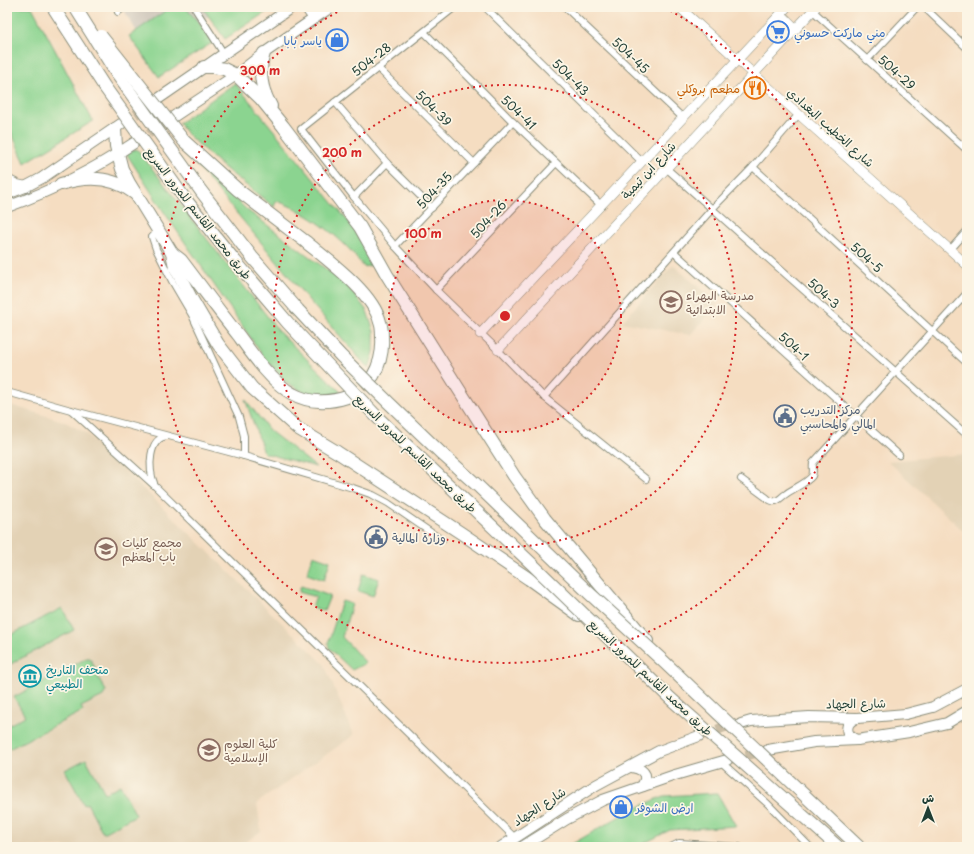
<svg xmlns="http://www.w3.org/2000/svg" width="974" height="854" font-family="'Playpen Sans','Playpen Sans Arabic',sans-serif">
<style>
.built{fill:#e3d2b5}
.industrial{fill:#cbc3b8}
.green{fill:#8bd490;stroke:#558862}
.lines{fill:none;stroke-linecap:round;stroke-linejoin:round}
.primary-tunnel{stroke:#cabda5;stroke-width:10;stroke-dasharray:10 5;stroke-linecap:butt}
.highway-tunnel{stroke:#cabda5;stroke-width:12;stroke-dasharray:12 6;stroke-linecap:butt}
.street-casing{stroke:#8a8d7a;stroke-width:8}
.secondary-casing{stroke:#8a8d7a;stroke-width:10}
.primary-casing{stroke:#8a8d7a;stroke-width:12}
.highway-casing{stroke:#8a8d7a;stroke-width:14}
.street{stroke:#fff;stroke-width:6}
.secondary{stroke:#fff;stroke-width:9}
.primary{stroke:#fff;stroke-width:10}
.highway{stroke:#fff;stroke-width:12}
.highway-bridge-casing{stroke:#8a8d7a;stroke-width:14;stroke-linecap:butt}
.highway-bridge{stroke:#fff;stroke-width:12}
.ring{fill:none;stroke:#d62828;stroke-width:2;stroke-dasharray:2 4}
.labels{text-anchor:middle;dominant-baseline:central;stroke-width:3.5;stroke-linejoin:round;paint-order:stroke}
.shop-label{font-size:12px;fill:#366cbe;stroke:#fcf5e5;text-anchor:start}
.street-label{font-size:12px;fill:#1f3d34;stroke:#fcf5e5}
.food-label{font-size:12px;fill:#c56008;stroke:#fcf5e5;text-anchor:end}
.education-label{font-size:12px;fill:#785e54;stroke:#fcf5e5;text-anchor:start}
.service-label{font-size:12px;fill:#4e5e75;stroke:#fcf5e5;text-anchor:start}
.culture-label{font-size:12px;fill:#0d838f;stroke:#fcf5e5;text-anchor:start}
.centre{fill:#d62828;stroke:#fcf5e5;stroke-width:2}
.ring-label{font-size:12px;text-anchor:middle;font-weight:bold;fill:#d62828;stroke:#fcf5e5;stroke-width:3.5;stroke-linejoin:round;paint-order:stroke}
</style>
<rect width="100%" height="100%" fill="#fcf5e5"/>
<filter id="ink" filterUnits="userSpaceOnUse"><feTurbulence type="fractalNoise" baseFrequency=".025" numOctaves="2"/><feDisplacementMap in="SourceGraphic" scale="8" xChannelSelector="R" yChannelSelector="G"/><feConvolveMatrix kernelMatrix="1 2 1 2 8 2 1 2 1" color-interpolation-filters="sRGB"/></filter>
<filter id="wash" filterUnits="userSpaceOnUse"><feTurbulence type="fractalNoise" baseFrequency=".012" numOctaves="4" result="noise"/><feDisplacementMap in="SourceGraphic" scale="16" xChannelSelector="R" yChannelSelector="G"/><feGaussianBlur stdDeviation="0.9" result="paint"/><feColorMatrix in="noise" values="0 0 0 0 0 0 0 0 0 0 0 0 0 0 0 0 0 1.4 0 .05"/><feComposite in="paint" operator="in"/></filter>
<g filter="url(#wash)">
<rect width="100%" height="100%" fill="#f5ddc1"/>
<g class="built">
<polygon points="673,265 718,304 690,335 622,322"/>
<polygon points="7,404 63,421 86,433 324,664 354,735 257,803 261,831 239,847 7,847"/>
<polygon points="967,454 967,534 888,461"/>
</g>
<polygon class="industrial" points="122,7 222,7 151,55"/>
<g class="green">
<polygon points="7,7 32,7 93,121 25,163 7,123"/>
<polygon points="171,7 185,7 215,41 159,77 129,36"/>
<polygon points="202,7 274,7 225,39"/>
<path d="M235 83 351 225 376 264 364 267C358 260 352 251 344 244 328 228 298 207 276 201L274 207 222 166 187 134 179 123Z"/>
<polygon points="137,149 281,334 342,393 325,395 305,393 286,382 263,356 164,212 126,153"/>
<polygon points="191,158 211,175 247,210 346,284 367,311 374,332 374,352 369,369 312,304"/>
<polygon points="245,399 270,431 316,467 264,453"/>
<polygon points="313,555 330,561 324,580 307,574"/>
<polygon points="363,574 379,579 373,596 358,591"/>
<polygon points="301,586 330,596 324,611 312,607 316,597 299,592"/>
<polygon points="342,601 352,604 342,637 366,663 352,670 329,648 328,643"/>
<polygon points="62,608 74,630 7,666 7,637"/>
<polygon points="87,658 90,658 95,668 94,670 106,691 103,696 81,707 83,711 7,750 7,726 25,716 14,697"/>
<polygon points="86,759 105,793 120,785 136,815 103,833 87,803 84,805 65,770"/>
<polygon points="717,793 736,826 670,830 637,847 567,847 627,812 664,796"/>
</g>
</g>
<g filter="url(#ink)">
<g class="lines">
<g class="primary-tunnel">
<polyline points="123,123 158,99"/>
<polyline points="136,142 173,117"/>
<polyline points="703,735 722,728 737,724"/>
<polyline points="731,759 764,751"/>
</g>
<path class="highway-tunnel" d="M347 397C357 391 365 386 373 376"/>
<g class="street-casing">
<g id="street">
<polyline points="194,7 224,54"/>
<polyline points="485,7 642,162"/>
<polyline points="565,7 683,118"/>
<polyline points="924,7 967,48"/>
<polyline points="813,11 967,150"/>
<polyline points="118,12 124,7"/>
<polyline points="424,32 513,122 602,206"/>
<polyline points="867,60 917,7"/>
<polyline points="378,68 474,163"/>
<polyline points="335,102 387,163 432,208"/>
<polyline points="513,122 395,246 436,290 498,350 544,397 646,479"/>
<polyline points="753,167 967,363"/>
<polyline points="666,168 967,435"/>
<polyline points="354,197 387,163"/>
<polyline points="158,231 152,237 156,249 172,281 192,315 239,417 244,436 244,456"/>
<polyline points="395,246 354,197 301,129 455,7"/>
<polyline points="950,250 967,231"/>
<polyline points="674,252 899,455"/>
<polyline points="436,290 556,163"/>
<polyline points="7,392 71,410 244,456 353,488 373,495 388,503 442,540"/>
<polyline points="544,397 712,209 753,167 799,114"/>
<polyline points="71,410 156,487 515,838"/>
<path d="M741 479 767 498C769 500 773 502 776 501 780 500 782 496 786 494 792 489 807 483 812 476 814 472 812 467 813 463L967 293"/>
<path d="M154 483C148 470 148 437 168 436"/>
<polyline points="720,761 768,804 810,847"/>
<polyline points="671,847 679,843 739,847"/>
</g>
</g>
<g class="secondary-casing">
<g id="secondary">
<polyline points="679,7 967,265"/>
<polyline points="781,14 796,29"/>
<polyline points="480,334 787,7"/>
<path d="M498 350C604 236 710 122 816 7"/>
</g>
</g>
<g class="primary-casing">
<g id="primary">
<polyline points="306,7 314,19"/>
<polyline points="158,99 292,7"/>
<polyline points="173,117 236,75 264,53 331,7"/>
<polyline points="7,180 17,185 26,187"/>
<polyline points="7,194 25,187 42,178 121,124"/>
<path d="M7 207C51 191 95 169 134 143"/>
<polyline points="741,724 751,721 809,717 857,718 906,714 933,707 967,689"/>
<path d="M857 740C844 736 844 722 857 718"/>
<polyline points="768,750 814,742 857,740 909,732 947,723 967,711"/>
<path d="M632 767C638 768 647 771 645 780 644 782 643 784 643 786"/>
<polyline points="501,847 596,785 659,751 699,736"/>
<polyline points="522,847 567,819 603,800 675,775 727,760"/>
</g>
</g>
<g class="highway-casing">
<g id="highway">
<path d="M264 53C258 72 261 89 271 106"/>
<polyline points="204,67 214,67 224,69 236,75 261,99 283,126 360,227 387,275 458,388 514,476 545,519 647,641"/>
<polyline points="115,129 116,146 118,154 122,169 129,183 172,253 175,267 191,298 218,344 252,388 297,428 337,452 461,533 529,579 579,615"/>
<path d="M61 184C86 176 112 176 134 193"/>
<path d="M306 242C329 261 373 293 380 322 382 327 382 332 382 337 383 351 380 364 373 376"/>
<path d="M172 253 181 260C200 285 219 311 239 336 252 354 273 384 293 394 309 403 329 403 347 397"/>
</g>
</g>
<use href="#street" class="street"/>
<use href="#secondary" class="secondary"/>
<use href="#primary" class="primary"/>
<use href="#highway" class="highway"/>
<g class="highway-bridge-casing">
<g id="highway-bridge">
<polyline points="53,7 104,86 185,199 235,261 288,323 377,417 533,565 671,699 819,830 838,847"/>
<polyline points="75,7 117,74 201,191 252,257 298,310 341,356 389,403 441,453 478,486 588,592 663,661 859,847"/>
<polyline points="101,36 184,141 238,190 306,242"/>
</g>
</g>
<use href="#highway-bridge" class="highway-bridge"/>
</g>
</g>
<circle cx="505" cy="316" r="116" fill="#d62828" fill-opacity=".12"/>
<g class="ring">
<circle cx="505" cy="316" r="116"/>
<circle cx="505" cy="316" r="231"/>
<path d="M665 8A347 347 0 1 1 345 8"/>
</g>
<defs>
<g id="supermarket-ring" transform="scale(1.15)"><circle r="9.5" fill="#fcf5e5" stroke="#3f7fe0" stroke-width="1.5"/><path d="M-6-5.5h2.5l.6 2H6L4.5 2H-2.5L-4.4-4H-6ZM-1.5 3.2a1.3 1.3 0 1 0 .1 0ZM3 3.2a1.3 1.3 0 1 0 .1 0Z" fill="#3f7fe0"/></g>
<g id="shop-ring" transform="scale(1.15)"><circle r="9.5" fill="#fcf5e5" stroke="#3f7fe0" stroke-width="1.5"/><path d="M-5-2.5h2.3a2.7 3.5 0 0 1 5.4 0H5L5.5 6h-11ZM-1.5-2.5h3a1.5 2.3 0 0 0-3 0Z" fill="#3f7fe0"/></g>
<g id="restaurant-ring" transform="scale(1.15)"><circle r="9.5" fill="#fcf5e5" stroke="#e8710a" stroke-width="1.5"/><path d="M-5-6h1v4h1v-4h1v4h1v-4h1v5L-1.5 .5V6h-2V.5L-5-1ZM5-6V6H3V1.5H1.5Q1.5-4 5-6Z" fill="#e8710a"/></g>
<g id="school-ring" transform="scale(1.15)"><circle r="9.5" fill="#fcf5e5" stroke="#8d6e63" stroke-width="1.5"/><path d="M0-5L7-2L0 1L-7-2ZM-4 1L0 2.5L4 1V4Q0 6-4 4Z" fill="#8d6e63"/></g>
<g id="civic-ring" transform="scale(1.15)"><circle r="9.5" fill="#fcf5e5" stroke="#5c6f8a" stroke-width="1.5"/><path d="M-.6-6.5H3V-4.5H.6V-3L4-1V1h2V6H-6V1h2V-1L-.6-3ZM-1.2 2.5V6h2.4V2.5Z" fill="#5c6f8a"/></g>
<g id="university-ring" transform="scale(1.15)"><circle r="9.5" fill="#fcf5e5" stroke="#8d6e63" stroke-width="1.5"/><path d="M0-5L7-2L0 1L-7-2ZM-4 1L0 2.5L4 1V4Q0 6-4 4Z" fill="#8d6e63"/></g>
<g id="museum-ring" transform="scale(1.15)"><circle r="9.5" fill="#fcf5e5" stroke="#0f9aa8" stroke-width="1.5"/><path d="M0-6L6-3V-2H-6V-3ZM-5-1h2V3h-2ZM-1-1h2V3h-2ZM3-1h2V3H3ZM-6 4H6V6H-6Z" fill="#0f9aa8"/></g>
</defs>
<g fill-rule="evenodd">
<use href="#supermarket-ring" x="778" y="32"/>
<use href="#shop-ring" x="337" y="40"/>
<use href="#restaurant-ring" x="755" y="88"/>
<use href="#school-ring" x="671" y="302"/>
<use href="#civic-ring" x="785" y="416"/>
<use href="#civic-ring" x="376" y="537"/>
<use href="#university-ring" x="106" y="549"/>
<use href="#museum-ring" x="30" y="676"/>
<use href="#school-ring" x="209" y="750"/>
<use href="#shop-ring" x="621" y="807"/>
</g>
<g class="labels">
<g class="shop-label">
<text x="794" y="32">مني ماركت حسوني</text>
<text x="322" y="40" text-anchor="end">ياسر بابا</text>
<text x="636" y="807">ارض الشوفر</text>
</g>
<g class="street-label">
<text transform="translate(631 55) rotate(43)">504-45</text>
<text transform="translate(371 59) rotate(-38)">504-28</text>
<text transform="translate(897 72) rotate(42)">504-29</text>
<text transform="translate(571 77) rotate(45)">504-43</text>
<text transform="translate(434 108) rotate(45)">504-39</text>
<text transform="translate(519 112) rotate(44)">504-41</text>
<text transform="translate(831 127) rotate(42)">شارع الخطيب البغدادي</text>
<text transform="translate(648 170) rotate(-47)">شارع ابن تيمية</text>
<text transform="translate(434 190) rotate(-47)">504-35</text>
<text transform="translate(199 213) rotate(52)">طريق محمد القاسم للمرور السريع</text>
<text transform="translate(488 219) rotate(-47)">504-26</text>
<text transform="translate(867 257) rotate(42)">504-5</text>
<text transform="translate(824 293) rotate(42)">504-3</text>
<text transform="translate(794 346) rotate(42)">504-1</text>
<text transform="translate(416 453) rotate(44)">طريق محمد القاسم للمرور السريع</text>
<text transform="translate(651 677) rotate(43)">طريق محمد القاسم للمرور السريع</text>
<text transform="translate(856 703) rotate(-1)">شارع الجهاد</text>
<text transform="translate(539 806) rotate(-33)">شارع الجهاد</text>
</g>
<g class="food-label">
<text x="740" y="88">مطعم بروكلي</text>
</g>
<g class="education-label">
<text x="686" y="295">مدرسة البهراء<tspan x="686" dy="14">الابتدائية</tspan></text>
<text x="122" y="542">مجمع كليات<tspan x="122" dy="14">باب المعظم</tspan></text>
<text x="224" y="743">كلية العلوم<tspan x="224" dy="14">الإسلامية</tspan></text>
</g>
<g class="service-label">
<text x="800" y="409">مركز التدريب<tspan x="800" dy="14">المالي والمحاسبي</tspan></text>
<text x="392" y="537">وزارة المالية</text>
</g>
<g class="culture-label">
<text x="46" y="669">متحف التاريخ<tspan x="46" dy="14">الطبيعي</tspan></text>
</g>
</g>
<circle cx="505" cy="316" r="6" class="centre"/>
<g class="ring-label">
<text x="260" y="75">300 m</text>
<text x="342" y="157">200 m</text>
<text x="423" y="238">100 m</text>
</g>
<rect width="974" height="854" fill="none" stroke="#fcf5e5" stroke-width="24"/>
<g transform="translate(928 808)" stroke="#fcf5e5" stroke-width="3" paint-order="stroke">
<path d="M0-3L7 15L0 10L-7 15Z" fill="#1f3d34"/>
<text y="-6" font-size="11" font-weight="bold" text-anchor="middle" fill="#1f3d34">ش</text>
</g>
</svg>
